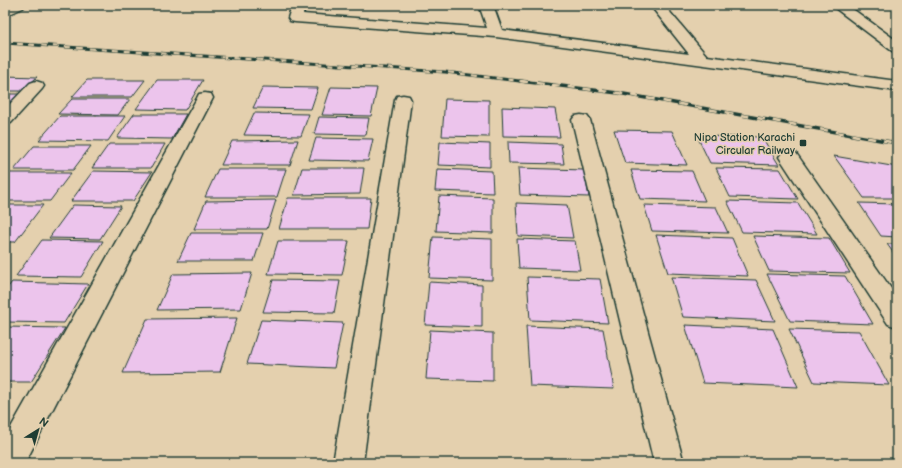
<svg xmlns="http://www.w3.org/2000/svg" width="902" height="468" font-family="'Balsamiq Sans',sans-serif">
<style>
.building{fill:#ecc4ec;stroke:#1f3d34}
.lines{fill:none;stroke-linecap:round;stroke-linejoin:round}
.street-casing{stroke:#1f3d34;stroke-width:3}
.street{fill:#e4d0ae;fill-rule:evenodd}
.rail-far1-casing{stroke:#1f3d34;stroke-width:3}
.rail-casing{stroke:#1f3d34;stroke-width:3.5}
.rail-far1{stroke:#e4d0ae;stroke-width:2;stroke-dasharray:6;stroke-linecap:butt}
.rail{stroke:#e4d0ae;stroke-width:2.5;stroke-dasharray:8;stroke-linecap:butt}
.poi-dot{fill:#1f3d34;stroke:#e4d0ae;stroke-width:1.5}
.labels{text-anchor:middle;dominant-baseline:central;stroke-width:3;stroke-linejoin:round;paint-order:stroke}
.poi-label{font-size:11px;fill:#1f3d34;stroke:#e4d0ae;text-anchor:end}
</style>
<rect width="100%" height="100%" fill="#e4d0ae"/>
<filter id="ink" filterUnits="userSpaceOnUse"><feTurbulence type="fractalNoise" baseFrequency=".025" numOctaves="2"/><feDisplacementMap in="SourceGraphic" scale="8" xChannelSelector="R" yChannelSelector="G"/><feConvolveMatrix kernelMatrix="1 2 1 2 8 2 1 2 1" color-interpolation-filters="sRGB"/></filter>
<g filter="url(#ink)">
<g class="building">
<polygon points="5,76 37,77 22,91 5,91"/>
<polygon points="87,80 145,80 132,97 72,97"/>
<polygon points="157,80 203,80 185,110 136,109"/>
<polygon points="263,87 318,88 311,109 253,108"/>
<polygon points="331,87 377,88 371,116 322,115"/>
<polygon points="5,94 21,94 5,109"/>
<polygon points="72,99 130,99 118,115 58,114"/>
<polygon points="445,99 489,100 489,137 442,136"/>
<polygon points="502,107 555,109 560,137 503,136"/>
<polygon points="254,113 309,114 301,136 244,135"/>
<polygon points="134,114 186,114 172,139 117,138"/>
<polygon points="60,116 125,116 108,141 39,140"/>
<polygon points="319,117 369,118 366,135 314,134"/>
<polygon points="614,130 672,131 687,165 625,163"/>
<polygon points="697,136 762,137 779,165 710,163"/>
<polygon points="316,138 373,139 368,161 309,160"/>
<polygon points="298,140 290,165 221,165 232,141"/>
<polygon points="440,142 490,144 490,167 438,165"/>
<polygon points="508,142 561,144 564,164 509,163"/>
<polygon points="109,144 165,144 151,168 92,168"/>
<polygon points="34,146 91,146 73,170 14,170"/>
<polygon points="834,156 897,167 897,198 864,198"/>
<polygon points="302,168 364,168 360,194 294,195"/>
<polygon points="518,168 584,170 589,197 520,195"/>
<polygon points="716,168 780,169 798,199 730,197"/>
<polygon points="218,169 286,169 277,197 205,197"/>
<polygon points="437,169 492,171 493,193 435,191"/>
<polygon points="631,170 692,171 705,201 640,199"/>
<polygon points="93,171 152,172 133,201 71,201"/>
<polygon points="5,173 71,173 50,201 5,201"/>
<polygon points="439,196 493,198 493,233 436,231"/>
<polygon points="288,198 371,198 367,229 279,229"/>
<polygon points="276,200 267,229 194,229 206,201"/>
<polygon points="727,201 798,203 817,234 742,232"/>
<polygon points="516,203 567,205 573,238 518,236"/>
<polygon points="859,203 897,204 897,237 881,236"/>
<polygon points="5,205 43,205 15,242 5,242"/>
<polygon points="73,205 121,206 100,239 49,238"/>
<polygon points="644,205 716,207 728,233 652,231"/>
<polygon points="191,233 263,233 254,261 178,261"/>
<polygon points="656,235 732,238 748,276 668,273"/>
<polygon points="753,236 829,238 850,273 769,271"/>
<polygon points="433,237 492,239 492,280 429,278"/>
<polygon points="517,239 575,241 580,270 519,268"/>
<polygon points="42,240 103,241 81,277 16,276"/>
<polygon points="278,241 349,241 342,275 268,274"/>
<polygon points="887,244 897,244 897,258"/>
<polygon points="252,273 241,309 157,310 173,274"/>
<polygon points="767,274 845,276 873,324 790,321"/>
<polygon points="527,277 600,279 608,323 530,320"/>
<polygon points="671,277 756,280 775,321 683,317"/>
<polygon points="273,280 340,281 334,313 263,312"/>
<polygon points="12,282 88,284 64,323 5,322 5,291"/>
<polygon points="429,282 482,285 482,327 425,325"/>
<polygon points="237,318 220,372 123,373 147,319"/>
<polygon points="261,320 343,323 334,368 247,364"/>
<polygon points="685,325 773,329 798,387 703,383"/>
<polygon points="526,326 603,329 614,389 530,386"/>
<polygon points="5,327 65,328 31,382 5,382"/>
<polygon points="789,329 859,331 889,385 814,382"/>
<polygon points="430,330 493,333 493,381 426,379"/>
</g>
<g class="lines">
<g class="street-casing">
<g id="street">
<polygon points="8,5 25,5 23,8 5,16 5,7"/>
<polygon points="292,5 306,5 303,14 487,28 479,5 493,5 502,30 689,54 650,5 664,5 707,56 897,81 897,91 496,37 295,22 290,21 288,18"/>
<polygon points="831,5 847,5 897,41 897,52 892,51"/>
<polygon points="36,81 42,83 44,86 42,89 11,123 5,124 5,109 30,83"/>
<polygon points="205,93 211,94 213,98 25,463 5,463 5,438 197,98 199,94"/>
<polygon points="403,95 409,96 411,100 363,463 333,463 395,100 397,96"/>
<polygon points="581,115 587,116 590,120 684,463 654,463 572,120 575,116"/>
<polygon points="789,151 796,153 897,297 897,327 888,324 779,157 782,153"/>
</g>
</g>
<use href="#street" class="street"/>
<g class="rail-far1-casing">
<polyline id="rail-far1" points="5,43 445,72 528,82"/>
</g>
<g class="rail-casing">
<polyline id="rail" points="520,81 618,93 897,143"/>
</g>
<use href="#rail-far1" class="rail-far1"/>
<use href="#rail" class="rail"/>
</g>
</g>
<rect class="poi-dot" x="799" y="139" width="8" height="8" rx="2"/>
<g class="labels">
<g class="poi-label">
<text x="795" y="137">Nipa Station Karachi<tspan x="795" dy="13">Circular Railway</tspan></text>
</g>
</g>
<rect width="902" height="468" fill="none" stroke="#e4d0ae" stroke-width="20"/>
<rect x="10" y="10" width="882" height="448" fill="none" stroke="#1f3d34" stroke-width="1.5" filter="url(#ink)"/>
<g transform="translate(38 430) rotate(37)" stroke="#e4d0ae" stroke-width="3" paint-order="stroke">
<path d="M0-3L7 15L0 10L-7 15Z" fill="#1f3d34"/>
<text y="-6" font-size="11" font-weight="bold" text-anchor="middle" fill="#1f3d34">N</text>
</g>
</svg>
